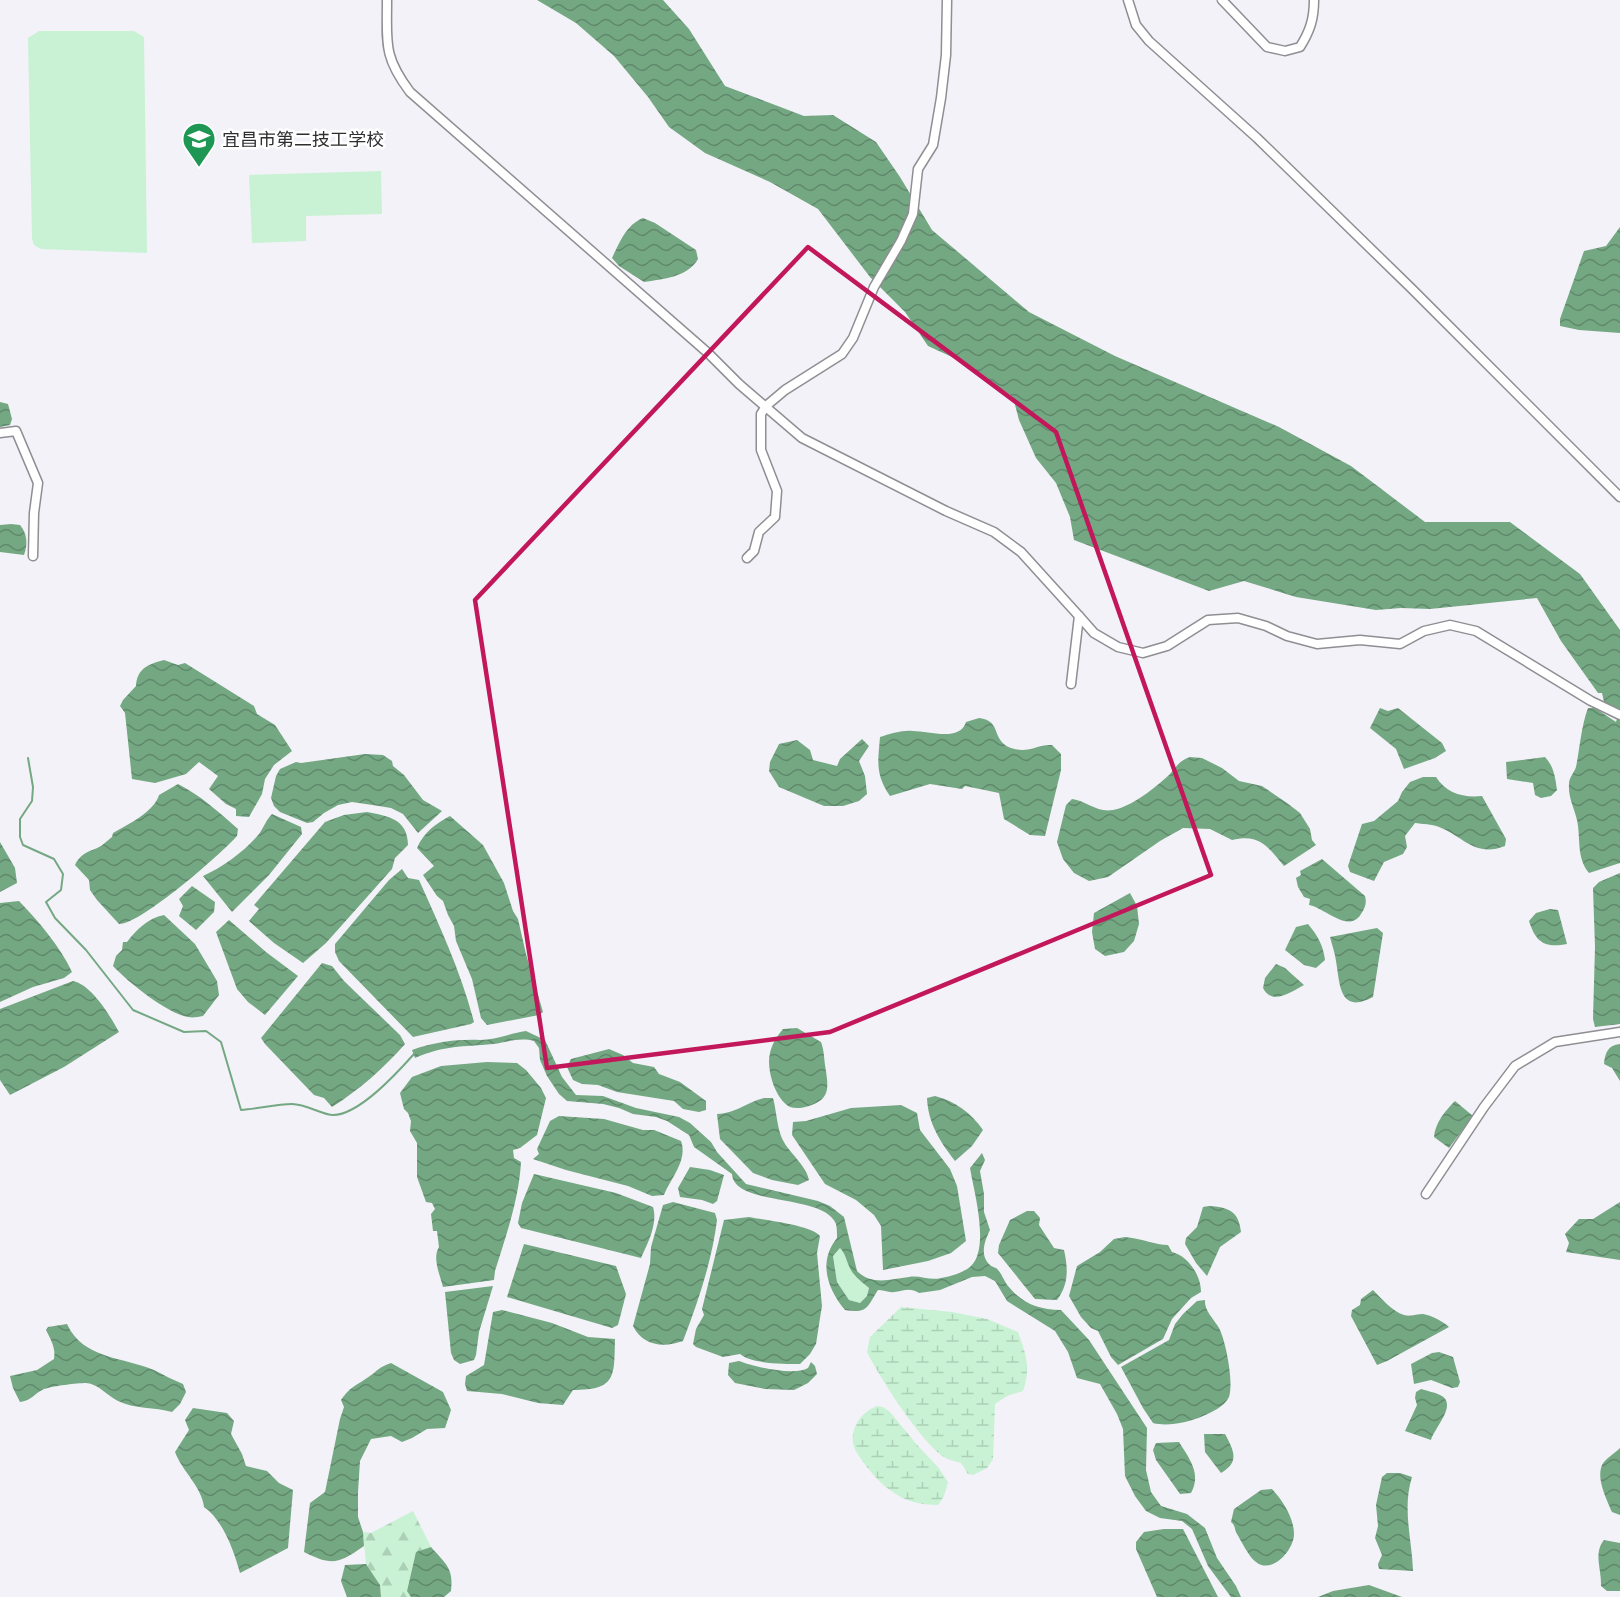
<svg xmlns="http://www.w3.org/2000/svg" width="1620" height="1597" font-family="'Public Sans','Noto Sans SC',sans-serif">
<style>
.grass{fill:#c8f2d3}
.forest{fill:url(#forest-firs)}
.wetland{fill:url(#wetland-marsh)}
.water{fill:url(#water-waves);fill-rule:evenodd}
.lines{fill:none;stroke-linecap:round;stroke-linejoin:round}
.stream{stroke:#74a883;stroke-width:2}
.minor-casing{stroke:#8f8e93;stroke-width:11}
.minor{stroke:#fff;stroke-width:8}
.marked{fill:none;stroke:#c2185b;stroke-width:4.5;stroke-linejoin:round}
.labels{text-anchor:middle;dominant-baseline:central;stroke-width:5;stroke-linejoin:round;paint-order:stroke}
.poi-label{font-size:18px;fill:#2f2e31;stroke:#fff;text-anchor:start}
</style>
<defs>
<pattern id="forest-firs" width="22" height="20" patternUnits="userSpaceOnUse" patternTransform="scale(1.5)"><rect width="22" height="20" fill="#c8f2d3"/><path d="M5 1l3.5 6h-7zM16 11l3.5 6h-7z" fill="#acd0b6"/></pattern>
<pattern id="wetland-marsh" width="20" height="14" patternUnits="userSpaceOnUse" patternTransform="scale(1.5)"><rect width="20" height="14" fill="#c8f2d3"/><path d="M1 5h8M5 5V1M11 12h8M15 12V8" fill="none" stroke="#acd0b6"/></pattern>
<pattern id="water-waves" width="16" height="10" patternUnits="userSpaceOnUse" patternTransform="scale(1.5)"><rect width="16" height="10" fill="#74a883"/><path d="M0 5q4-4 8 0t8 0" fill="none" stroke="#60896c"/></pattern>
</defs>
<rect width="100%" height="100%" fill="#f3f2f8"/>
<g class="grass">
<polygon points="39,31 134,31 144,37 147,253 41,249 34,245 32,239 28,38"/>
<polygon points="381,171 382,214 306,216 306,241 252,243 249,175"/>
<polygon points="841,1247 856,1277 869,1288 867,1296 860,1303 849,1300 837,1282 833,1256"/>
</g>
<polygon class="forest" points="413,1511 431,1547 416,1553 407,1590 411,1597 381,1597 380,1585 366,1564 363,1532 371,1533"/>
<g class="wetland">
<path d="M901 1307 952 1312 987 1319 1018 1332C1026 1354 1031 1368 1023 1391L1007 1396 995 1404 993 1459 987 1468 973 1475 968 1474 961 1463C956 1461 948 1460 944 1457 921 1442 880 1378 867 1352L870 1337Z"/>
<path d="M877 1406 883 1407 890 1412 918 1446 938 1467 948 1482 944 1496 938 1505C920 1505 904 1501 890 1490 880 1484 854 1454 853 1443 851 1426 862 1412 877 1406Z"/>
</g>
<g class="water">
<path d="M537 0H663L689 29 725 86 804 116 833 115 876 142 900 177 932 230 1029 312 1115 356 1279 427 1351 466 1425 522H1510L1580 574 1620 630V863L1589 873C1576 857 1581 839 1577 820 1574 807 1568 797 1569 784 1569 777 1574 773 1576 767 1580 747 1581 727 1588 708H1595L1616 722 1619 712 1604 702 1602 693H1598L1561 641 1537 598 1430 609 1401 608 1376 610 1296 597 1244 581 1209 591 1074 540 1070 517 1056 483 1036 458 1019 420 1013 397 963 362 928 346 905 312 870 277 818 209 770 182 705 153 669 127 648 97 614 56 576 23Z"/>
<path d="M643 218 655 223 696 250 698 259C688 277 663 279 644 282L619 266 612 258C620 242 626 225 643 218Z"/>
<polygon points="1620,227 1620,333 1579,330 1560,326 1560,319 1584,251 1606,246"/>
<polygon points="0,402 8,404 12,419 10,425 0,427"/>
<path d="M11 524 20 525C27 533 28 544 24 555L0 552V525Z"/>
<path d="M164 660 178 665 185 663 254 706 257 714 275 725 292 751 274 765 265 779 262 794 249 817 236 816V809L226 804 209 789 218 776 199 762 186 774 155 783 132 779 125 713 120 706 123 700 136 686C137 668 149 664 164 660Z"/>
<polygon points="1380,708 1388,711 1398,708 1442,743 1446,751 1435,758 1404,769 1396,749 1370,728"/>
<path d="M979 718C1003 721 990 740 1011 748 1029 754 1037 744 1052 745L1061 754V770L1045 836 1030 835 1004 819 999 793 965 786 962 789 930 784 890 796C875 774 878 762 880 737 890 734 902 730 913 731 929 731 960 742 966 722Z"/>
<polygon points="862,739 869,746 859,761 865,776 867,794 859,801 843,806 824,806 779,787 769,771 770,762 779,744 797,740 810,750 813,760 837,766 840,759"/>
<polygon points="365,754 383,755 392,761 393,766 404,775 423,800 442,811 418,833 403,814 391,808 379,806 352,802 338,805 324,813 313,822 307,823 280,812 274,806 271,798 276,776 280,769 296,762 301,763"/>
<path d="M1190 757 1202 758 1222 768 1239 781 1262 786 1287 803 1300 813 1310 829 1312 840 1316 845 1284 866C1268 847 1260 833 1232 840L1210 829 1183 828 1160 841 1108 877 1089 881 1074 873 1063 859 1057 842 1066 805 1072 799C1087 801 1097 813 1113 810 1131 807 1155 788 1169 775 1177 767 1178 761 1190 757Z"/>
<path d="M1545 757C1554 767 1555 776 1557 790L1551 796 1541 798 1535 795 1533 783 1507 779 1506 762Z"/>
<path d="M1423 777H1436C1446 793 1463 798 1482 796L1506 839 1505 846C1475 858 1463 836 1439 827 1432 824 1422 824 1415 823L1405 836 1407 847 1403 854 1384 862 1374 881 1350 872 1348 866 1362 824 1374 821 1398 801 1402 792 1410 782Z"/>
<path d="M178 784C200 795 220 813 238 829L237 836C221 854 140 925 119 924L97 900 90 890 89 880 75 865C79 856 86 852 95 849 101 847 107 841 112 837L113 833C127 825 154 812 159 795Z"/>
<path d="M367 812C388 816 408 819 408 845L395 858 392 869 326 943 303 963 274 943 249 921 259 909 254 905 325 822 344 815Z"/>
<path d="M272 814 301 827 302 834 269 875 232 912 203 876C223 867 245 851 259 834 264 827 266 820 272 814Z"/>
<path d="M450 816 483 845 504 883 513 911 518 919 526 954 543 1012 539 1015 487 1025 481 1018 472 979 456 941 454 926 448 915 443 901 437 896 423 875 434 866 417 848C424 832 435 824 450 816Z"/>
<polygon points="0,842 15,868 17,883 0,892"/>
<path d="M1322 859 1365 896C1367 903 1365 908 1361 914 1349 934 1325 908 1309 905L1310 899 1304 897 1298 887 1296 878 1301 875 1300 871Z"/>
<path d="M402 869 408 878 419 880C440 927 461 972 474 1022L471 1024 413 1037 339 961 335 952V944L389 880Z"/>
<polygon points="1620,873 1620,1024 1595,1027 1593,1019 1595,947 1593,888 1599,882"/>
<polygon points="192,886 215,902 214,912 196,930 179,916 183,906 179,899"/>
<polygon points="1130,893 1137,906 1139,924 1134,941 1124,952 1105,956 1095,949 1092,932 1094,913"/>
<path d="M19 901C39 922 60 946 72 972L64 978 33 987 0 1002V903Z"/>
<path d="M1550 909 1558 910 1567 944C1545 948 1536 943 1529 921L1536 913Z"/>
<path d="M164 915 195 944 217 981 219 995 203 1016C198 1017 193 1018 188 1017 166 1013 128 982 113 966L116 956 122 950 123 942H127C136 930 148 918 164 915Z"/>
<polygon points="229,920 266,952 298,976 265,1015 248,1002 237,989 216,932"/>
<path d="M1308 924C1318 936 1323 945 1325 960L1316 968 1304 965 1285 950 1296 927Z"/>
<path d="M1377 928 1383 933 1373 997C1339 1015 1340 984 1336 961 1335 953 1332 945 1330 937Z"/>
<path d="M322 963 332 966 344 981 400 1035 405 1044C384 1068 359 1090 332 1107L324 1098 314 1095 265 1044 261 1038Z"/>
<path d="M1276 964 1285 968 1304 985C1291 992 1272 1006 1263 988L1265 978Z"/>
<path d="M73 981C92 985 110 1016 119 1032L64 1067 10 1095 0 1080V1009Z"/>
<path d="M797 1028 821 1042C824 1050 824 1057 825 1065 828 1085 832 1099 809 1106 803 1108 796 1109 790 1107 775 1099 766 1069 770 1053 772 1044 777 1036 783 1029Z"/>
<path d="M526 1031 545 1040 562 1077 576 1095 603 1096 636 1108 679 1117 690 1123 711 1142 717 1152 746 1184 818 1201 830 1206 844 1217 857 1271C872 1286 891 1279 909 1277 920 1275 930 1281 941 1278 949 1277 965 1272 971 1266 990 1247 974 1192 970 1168L982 1153 985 1160 980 1171 984 1194V1212L990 1230C985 1240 979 1255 990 1265 992 1267 996 1267 998 1270 1002 1274 1004 1281 1008 1286 1023 1304 1038 1309 1061 1310L1089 1340 1147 1428 1146 1470 1151 1492 1161 1506 1187 1514 1205 1528 1217 1558 1236 1586 1241 1597H1231L1208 1566 1192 1529 1182 1521 1160 1518 1146 1511 1135 1496 1125 1476 1123 1429 1117 1414 1100 1384 1077 1378 1068 1352 1055 1331 1007 1301 995 1281 985 1276 972 1277 940 1290 919 1293C910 1287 903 1291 894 1292 890 1293 883 1290 878 1290 867 1307 868 1314 845 1310 827 1289 818 1261 837 1238 837 1234 837 1228 836 1224 824 1193 734 1207 732 1174L694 1147 689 1135 667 1121 656 1117 633 1114 619 1108 603 1104 567 1101 559 1094 547 1076 540 1060 539 1048 534 1041C520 1037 508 1042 493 1044 462 1047 445 1045 415 1058L412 1050C433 1042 459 1039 480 1040 496 1040 511 1033 526 1031ZM840 1248C845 1253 846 1259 849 1266 853 1276 861 1281 869 1288L867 1296 860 1303 849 1300 837 1282 833 1256Z"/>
<path d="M1620 1044V1081L1612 1068 1604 1064C1605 1053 1608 1045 1620 1044Z"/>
<polygon points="609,1049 623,1055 633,1063 654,1067 659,1074 680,1082 706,1101 706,1110 699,1112 683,1109 674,1101 617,1092 598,1085 582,1084 573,1080 567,1067 571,1059"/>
<path d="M487 1062 517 1063 526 1070 541 1088 546 1098 537 1135 520 1148 513 1150 514 1158 521 1162C519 1199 506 1236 495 1271L494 1280 443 1287C440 1275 432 1258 439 1247L437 1231H433L431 1214 435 1209 432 1203 426 1202 417 1177V1143L410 1131 411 1121 408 1113 404 1109 400 1093 412 1077 441 1066Z"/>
<path d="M935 1096C955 1101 971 1113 983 1130L972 1146 955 1161C940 1142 928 1123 927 1098Z"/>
<path d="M764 1098H773C776 1109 777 1125 781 1136 787 1152 806 1164 809 1180L798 1185 772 1180 753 1173 720 1139 717 1114C737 1113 745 1103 764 1098Z"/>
<path d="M1455 1101 1473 1116 1449 1148 1434 1137C1435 1123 1445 1111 1455 1101Z"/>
<polygon points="901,1105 917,1113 920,1130 950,1169 957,1186 966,1241 951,1253 928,1261 883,1270 881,1226 874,1215 856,1200 825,1184 792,1135 793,1122 806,1121 851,1108"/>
<path d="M559 1116 604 1119 643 1130H654L681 1141C688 1160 671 1178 664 1195L652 1196 628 1186 566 1170 533 1159 539 1154 537 1149 550 1121Z"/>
<polygon points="690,1167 710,1170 724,1175 717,1201 713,1204 702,1200 680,1197 678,1188"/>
<path d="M534 1174 616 1193 653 1207C658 1223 648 1243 641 1258L521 1228 518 1223 522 1203Z"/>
<path d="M673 1202 715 1213 717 1220C712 1261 698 1302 683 1341 663 1348 643 1346 633 1326L650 1264 651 1247 663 1205Z"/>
<polygon points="1620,1202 1620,1260 1566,1252 1569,1243 1565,1234 1579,1219 1593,1219"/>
<path d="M1209 1206C1228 1207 1239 1211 1241 1232L1220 1247 1207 1276 1196 1263 1185 1244 1186 1238 1197 1227 1203 1207Z"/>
<path d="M1027 1211H1034L1040 1218 1039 1225 1054 1248 1064 1250C1068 1268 1069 1284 1057 1300L1035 1299 998 1253 999 1245 1010 1220Z"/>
<path d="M749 1217C764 1220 812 1225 820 1236L817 1253 822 1306 820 1318 816 1344 810 1354 800 1364C784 1364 752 1364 740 1354L723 1357 696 1347 693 1344 696 1329 704 1315 702 1309 724 1220Z"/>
<path d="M1125 1237C1140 1238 1156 1245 1168 1245L1172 1252C1188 1256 1201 1275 1201 1292L1191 1298 1172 1319 1163 1339 1118 1365 1111 1357 1098 1331 1091 1328 1081 1317 1069 1296 1077 1266 1100 1252 1114 1239Z"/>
<polygon points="524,1244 616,1266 626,1294 618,1325 612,1328 507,1297"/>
<polygon points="493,1286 479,1332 476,1355 474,1360 460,1364 454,1360 451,1353 445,1292"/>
<path d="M1373 1290C1382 1299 1392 1311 1404 1315 1411 1317 1416 1314 1423 1314 1431 1315 1444 1322 1449 1327L1387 1361 1377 1365 1351 1316 1352 1310 1360 1305 1361 1299Z"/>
<path d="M1205 1300C1204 1311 1214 1319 1219 1328 1226 1341 1234 1384 1229 1397 1224 1407 1212 1412 1203 1416 1189 1422 1168 1427 1153 1423L1143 1408 1121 1367 1169 1340 1175 1324 1183 1314 1197 1301Z"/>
<path d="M502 1310 552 1323 588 1337 615 1339C614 1376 617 1390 573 1390L563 1405 538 1403 502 1394 467 1391 465 1384 466 1376 484 1365 493 1312Z"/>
<path d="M67 1324C83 1359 123 1357 154 1370 164 1375 173 1380 183 1384L186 1392 180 1404 172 1412C155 1407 134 1409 118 1401 106 1395 99 1384 86 1383 77 1383 53 1386 44 1389 35 1393 31 1401 20 1402L13 1388 10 1376 37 1370 54 1359C56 1348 51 1340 46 1330L48 1327Z"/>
<polygon points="1439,1352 1453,1357 1460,1382 1458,1387 1452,1388 1431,1380 1414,1384 1411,1364 1432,1353"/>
<path d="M739 1361C755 1367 794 1376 808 1368L811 1362 815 1366 817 1374 808 1383 794 1390 765 1389 735 1383 728 1375 729 1363Z"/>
<path d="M391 1363 443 1392 451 1410 445 1428 427 1429 412 1438 402 1442 391 1436 371 1439 360 1461 358 1492V1517L363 1532 364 1546C338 1564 332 1566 304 1552L310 1503 325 1492 340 1419 344 1407 341 1400C351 1386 354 1387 367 1378 378 1371 377 1368 391 1363Z"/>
<path d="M1421 1389C1427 1391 1434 1392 1440 1395 1459 1404 1434 1428 1431 1440L1405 1431 1417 1405 1415 1398 1416 1392Z"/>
<path d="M193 1408 227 1413 234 1421 231 1434 242 1454 246 1466 267 1471 279 1483 293 1490 288 1548 240 1573C234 1551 223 1520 204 1507 202 1487 182 1471 175 1452L189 1430 185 1420Z"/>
<path d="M1204 1434H1225C1234 1451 1240 1462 1221 1473L1205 1452Z"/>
<path d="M1179 1442C1189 1458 1202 1474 1191 1493L1180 1494 1156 1460 1153 1450 1156 1443Z"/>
<path d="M1620 1448V1515L1612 1512C1607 1500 1596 1479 1602 1465 1605 1459 1615 1453 1620 1448Z"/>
<path d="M1387 1473H1400L1412 1477C1402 1509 1412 1539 1413 1571L1379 1569 1378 1564 1382 1555 1375 1538 1378 1526 1376 1505 1382 1477Z"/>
<path d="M1272 1489C1283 1501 1294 1518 1294 1534 1294 1550 1272 1575 1256 1562 1248 1556 1242 1542 1237 1534 1234 1529 1236 1526 1231 1522L1234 1509 1261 1490Z"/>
<polygon points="1164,1529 1183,1529 1218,1597 1157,1597 1136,1549 1136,1542 1144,1532"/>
<path d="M1604 1540 1620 1543V1591H1607L1601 1586C1602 1570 1593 1553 1604 1540Z"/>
<path d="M431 1547C445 1563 454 1568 451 1591L444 1597H411L407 1591 416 1552Z"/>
<polygon points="366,1564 380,1585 381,1597 347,1597 341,1581 345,1565"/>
<polygon points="1369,1585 1402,1597 1318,1597 1333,1591"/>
</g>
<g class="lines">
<path class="stream" d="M28 758 33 787 32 801 20 819V837L23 845 54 859 63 874 61 890 46 902 55 918 86 950 133 1010 184 1032 206 1031 221 1042 241 1110C258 1109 276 1104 292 1104 306 1104 323 1115 333 1115 359 1115 397 1073 414 1054"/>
<g class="minor-casing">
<g id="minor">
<path d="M387 0C387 43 383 56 410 92L708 353 739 384 802 438 946 511 994 532 1021 552 1079 616"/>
<polyline points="1128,0 1136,25 1149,41 1257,138 1411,288 1620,497"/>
<path d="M1222 0 1267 47 1285 51 1300 47C1310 31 1314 19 1314 0"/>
<polyline points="0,433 16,431 38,483 34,513 33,556"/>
<polyline points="747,558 754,551 759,532 775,517 777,491 761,450 761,414 766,406 785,390 842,354 853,338 874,287 901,241 913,214 918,169 933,145 941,98 946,55 947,0"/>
<polyline points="1071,684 1079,616 1094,633 1118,647 1143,653 1167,646 1208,620 1238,618 1266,626 1287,636 1317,644 1360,640 1400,644 1424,631 1450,625 1476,631 1591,701 1620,715"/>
<polyline points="1426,1194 1484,1107 1515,1066 1555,1042 1620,1032"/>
</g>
</g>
<use href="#minor" class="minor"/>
</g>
<path class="marked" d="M808 247 1056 432 1211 875 830 1032 547 1068 475 600Z"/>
<defs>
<g id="school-pin" transform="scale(1.725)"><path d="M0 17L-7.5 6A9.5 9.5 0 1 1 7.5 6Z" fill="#1f9754" stroke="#fff"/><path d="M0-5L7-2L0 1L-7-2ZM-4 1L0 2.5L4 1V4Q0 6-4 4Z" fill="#fff"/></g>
</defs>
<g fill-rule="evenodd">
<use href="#school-pin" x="199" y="139"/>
</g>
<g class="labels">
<g class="poi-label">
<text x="222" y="139">宜昌市第二技工学校</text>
</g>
</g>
</svg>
